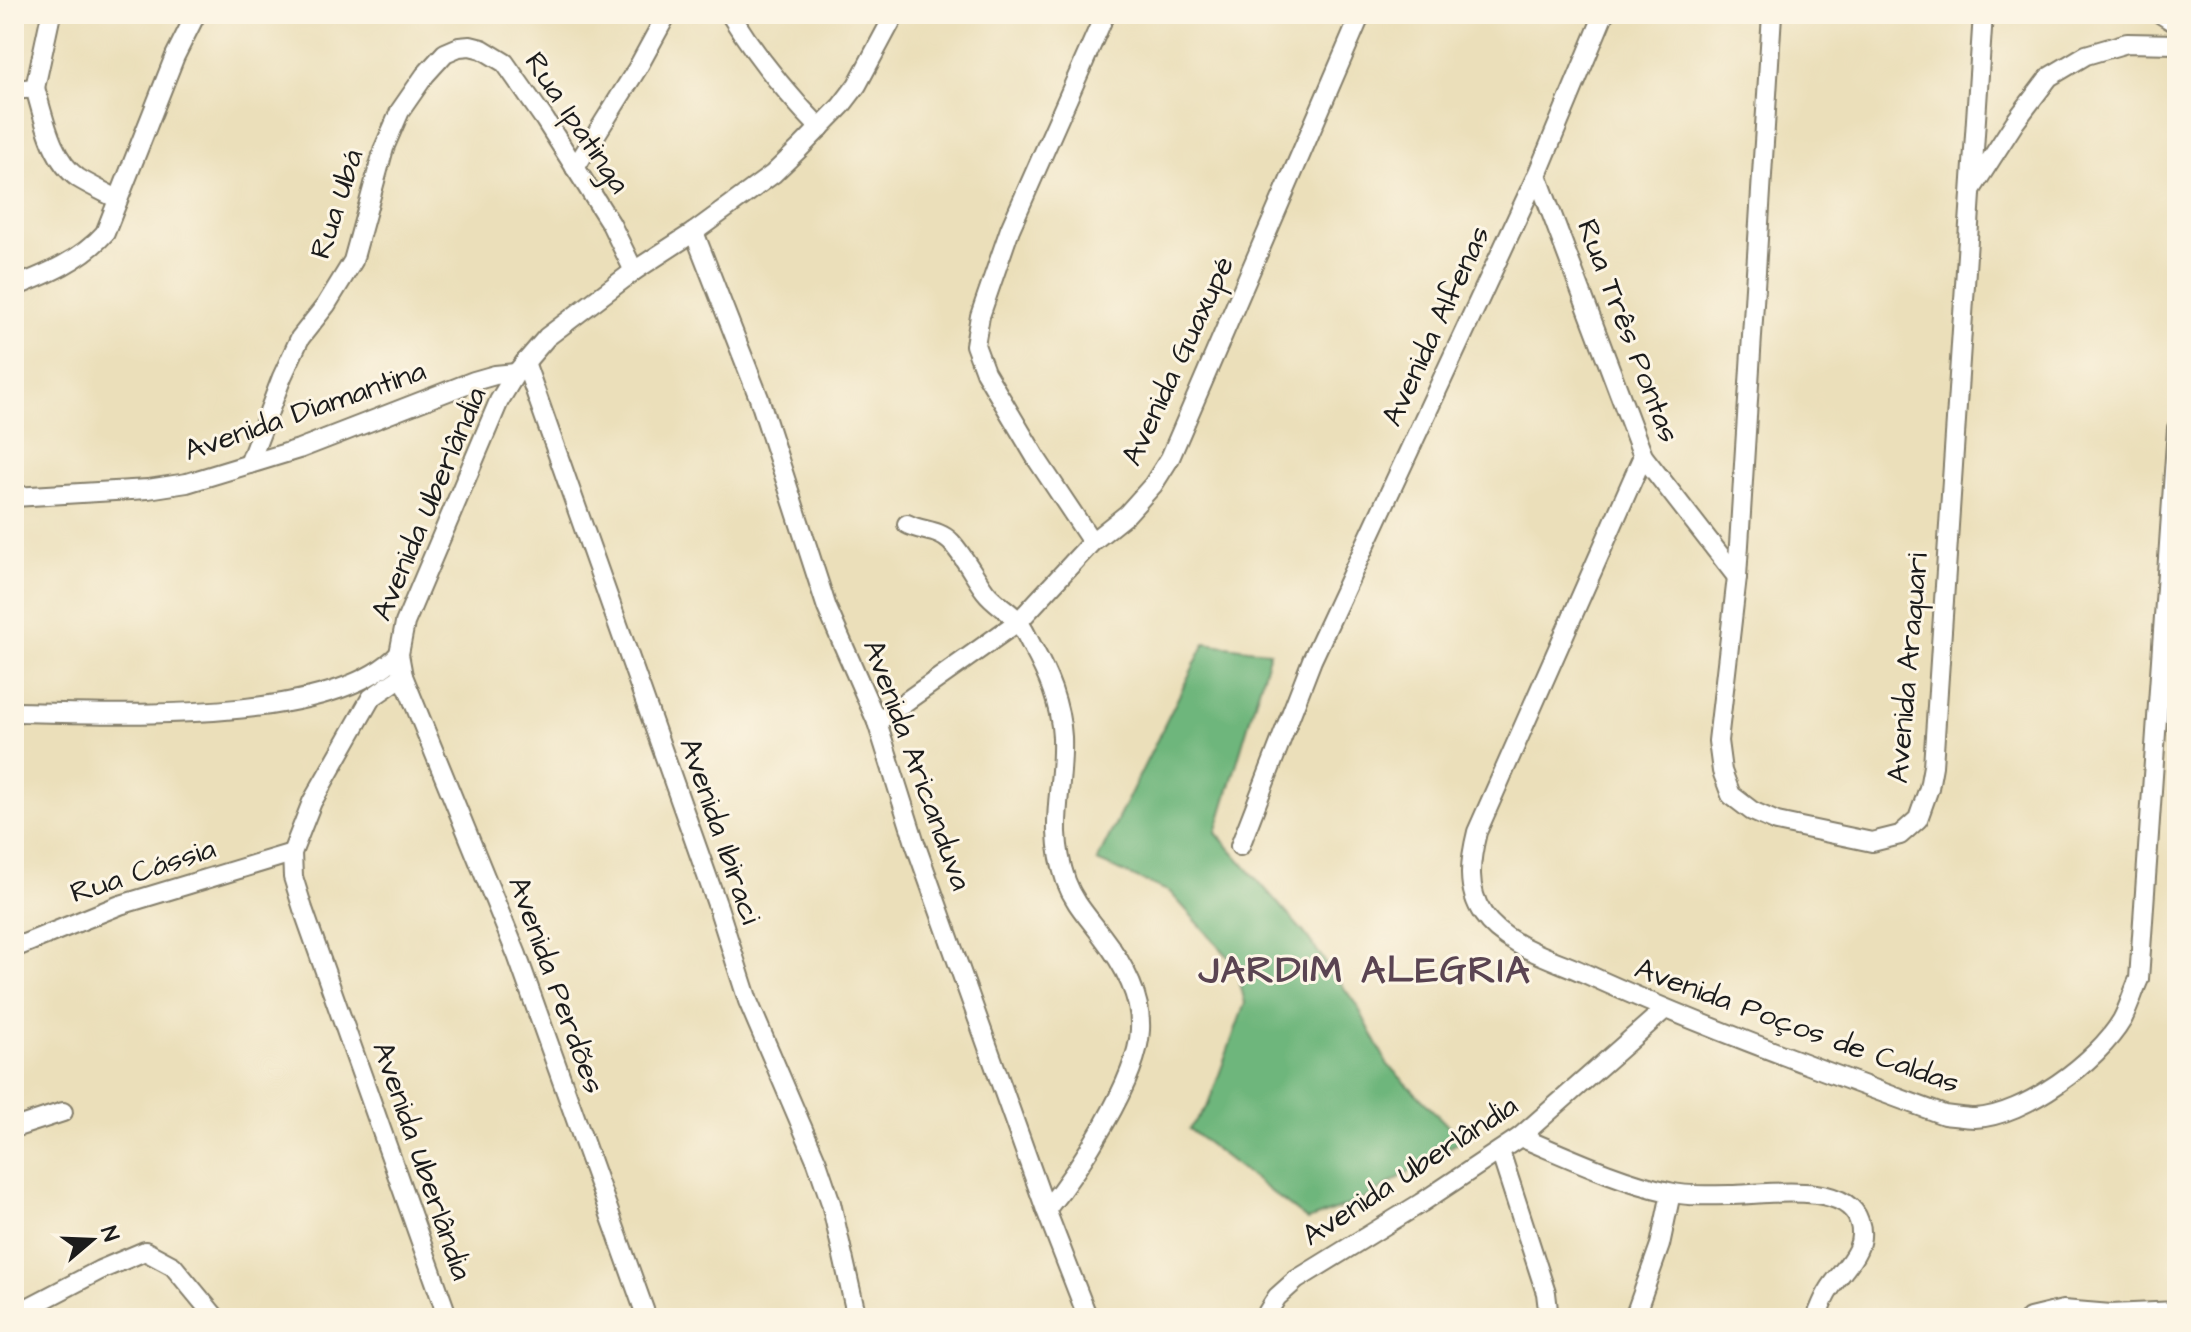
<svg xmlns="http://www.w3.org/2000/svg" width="2191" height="1332" font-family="'Architects Daughter',sans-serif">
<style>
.forest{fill:#6eb67b;stroke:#45694c;stroke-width:2}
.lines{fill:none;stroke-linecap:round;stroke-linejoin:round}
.minor-casing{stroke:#847e6b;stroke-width:22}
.minor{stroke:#fff;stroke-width:18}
.labels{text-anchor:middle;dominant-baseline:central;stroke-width:6;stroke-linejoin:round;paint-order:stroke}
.street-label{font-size:30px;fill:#1c1c1c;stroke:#fcf5e5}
.district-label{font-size:38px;font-weight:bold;letter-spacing:2px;fill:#5a4452;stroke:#fcf5e5}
</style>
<rect width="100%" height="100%" fill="#fcf5e5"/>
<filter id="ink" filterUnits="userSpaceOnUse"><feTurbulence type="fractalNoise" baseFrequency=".0125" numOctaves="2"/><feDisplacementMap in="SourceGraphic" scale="16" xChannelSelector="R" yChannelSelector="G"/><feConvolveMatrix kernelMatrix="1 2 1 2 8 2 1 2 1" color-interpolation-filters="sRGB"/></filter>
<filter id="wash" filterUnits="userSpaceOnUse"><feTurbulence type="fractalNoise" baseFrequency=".006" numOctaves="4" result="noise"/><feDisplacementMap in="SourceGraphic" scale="32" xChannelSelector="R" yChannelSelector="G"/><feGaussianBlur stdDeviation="1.8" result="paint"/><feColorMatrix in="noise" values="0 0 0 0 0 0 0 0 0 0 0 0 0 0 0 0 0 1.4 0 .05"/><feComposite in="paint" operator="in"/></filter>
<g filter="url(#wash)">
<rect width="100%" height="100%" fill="#ebdfba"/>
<polygon class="forest" points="1205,643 1270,652 1216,833 1305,934 1358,1007 1388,1065 1462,1140 1364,1199 1308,1220 1189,1129 1208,1105 1245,1003 1235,964 1170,892 1097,861"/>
</g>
<g filter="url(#ink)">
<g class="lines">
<g class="minor-casing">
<g id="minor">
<path d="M730 14C756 56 786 93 820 128"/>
<polyline points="1772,14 1737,577 1718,741 1722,771 1731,795 1752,811 1777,822 1872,842 1900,835 1918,819 1929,788 1933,766 1983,14"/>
<polyline points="2161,14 2177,24"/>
<path d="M35 88C44 118 51 159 78 178 91 186 105 192 117 199"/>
<polyline points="35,88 51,14"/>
<polyline points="14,90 35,88"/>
<polyline points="575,168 637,69 667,14"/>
<polyline points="1537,175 1643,456 1737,577"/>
<polyline points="1973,187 2015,122 2049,77 2086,55 2127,43 2177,44"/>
<polyline points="694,232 759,398 827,608 877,722 915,843 1046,1210 1088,1318"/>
<path d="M14 287C47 274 81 260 105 233L175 56 196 14"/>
<polyline points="525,362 718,907 748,1001 817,1162 831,1203 857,1318"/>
<path d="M1643 456 1477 832C1470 860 1466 889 1483 914 1504 945 1550 958 1582 972 1700 1026 1822 1070 1944 1115 1954 1116 1965 1118 1975 1118 2024 1116 2098 1061 2122 1020 2129 1007 2133 992 2139 979L2177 428"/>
<polyline points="249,464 282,377 300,338 326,305 353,261 384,148 400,111 425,75 445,53 459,47 470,46 482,49 505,63 545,120 611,224 634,271"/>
<polyline points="14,497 148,489 187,483 299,449 474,381 495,375 516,373"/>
<path d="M907 524C922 532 938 529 951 542 964 556 974 576 985 591 994 603 1007 609 1017 620 1023 627 1027 637 1032 646 1048 675 1060 703 1062 737 1064 791 1047 825 1066 881 1074 903 1089 918 1102 936 1122 962 1142 996 1140 1030 1138 1080 1078 1171 1046 1210"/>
<polyline points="1092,542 1038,461 985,372 975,345 980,316 1010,229 1105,14"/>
<polyline points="403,676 517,955 647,1318"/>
<path d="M14 712C112 713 328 727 399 654"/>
<polyline points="877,722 1019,621 1092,542 1127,514 1153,485 1170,458 1361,14"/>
<polyline points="1240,846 1312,660 1537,175 1604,14"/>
<polyline points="14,948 120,905 292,853"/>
<polyline points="14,1128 63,1112"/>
<path d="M1520 1137C1568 1157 1618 1181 1669 1192 1687 1197 1710 1195 1730 1195 1761 1195 1846 1180 1859 1221 1869 1250 1842 1269 1829 1290 1823 1299 1820 1309 1816 1318"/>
<polyline points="1500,1151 1546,1293 1549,1318"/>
<polyline points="14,1315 100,1270 145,1251 173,1266 216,1318"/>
<polyline points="448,1318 303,909 293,877 292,853 312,802 371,698 403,676 399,654 405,623 499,401 516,373 547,337 634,271 694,232 773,174 800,148 841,106 857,85 895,14"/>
<polyline points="1264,1318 1277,1297 1296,1280 1421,1203 1520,1137 1664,1010"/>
<polyline points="1634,1318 1660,1245 1671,1193"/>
<polyline points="2030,1318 2063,1310 2111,1314 2177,1311"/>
</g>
</g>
<use href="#minor" class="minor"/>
</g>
</g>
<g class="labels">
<g class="street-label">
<text transform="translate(577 123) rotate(56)">Rua Ipatinga</text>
<text transform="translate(337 204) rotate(-72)">Rua Ubá</text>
<text transform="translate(1436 326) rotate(-65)">Avenida Alfenas</text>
<text transform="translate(1628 331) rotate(69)">Rua Três Pontas</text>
<text transform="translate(1178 361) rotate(-65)">Avenida Guaxupé</text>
<text transform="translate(305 411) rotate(-19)">Avenida Diamantina</text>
<text transform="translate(429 504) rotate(-67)">Avenida Uberlândia</text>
<text transform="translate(1908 668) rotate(-85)">Avenida Araquari</text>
<text transform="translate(917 765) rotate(70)">Avenida Aricanduva</text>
<text transform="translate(720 831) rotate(71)">Avenida Ibiraci</text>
<text transform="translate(143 871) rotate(-18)">Rua Cássia</text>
<text transform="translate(556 985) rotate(70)">Avenida Perdões</text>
<text transform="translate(1797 1026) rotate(20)">Avenida Poços de Caldas</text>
<text transform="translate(422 1161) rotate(71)">Avenida Uberlândia</text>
<text transform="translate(1410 1171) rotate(-33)">Avenida Uberlândia</text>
</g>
<g class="district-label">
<text x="1365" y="971">JARDIM ALEGRIA</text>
</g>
</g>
<rect width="2191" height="1332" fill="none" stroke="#fcf5e5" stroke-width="48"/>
<g transform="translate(92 1240) rotate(71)" stroke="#fcf5e5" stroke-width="6" paint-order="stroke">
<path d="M0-6L14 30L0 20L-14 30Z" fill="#1c1c1c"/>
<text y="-12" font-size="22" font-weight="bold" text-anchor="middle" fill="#1c1c1c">N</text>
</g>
</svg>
